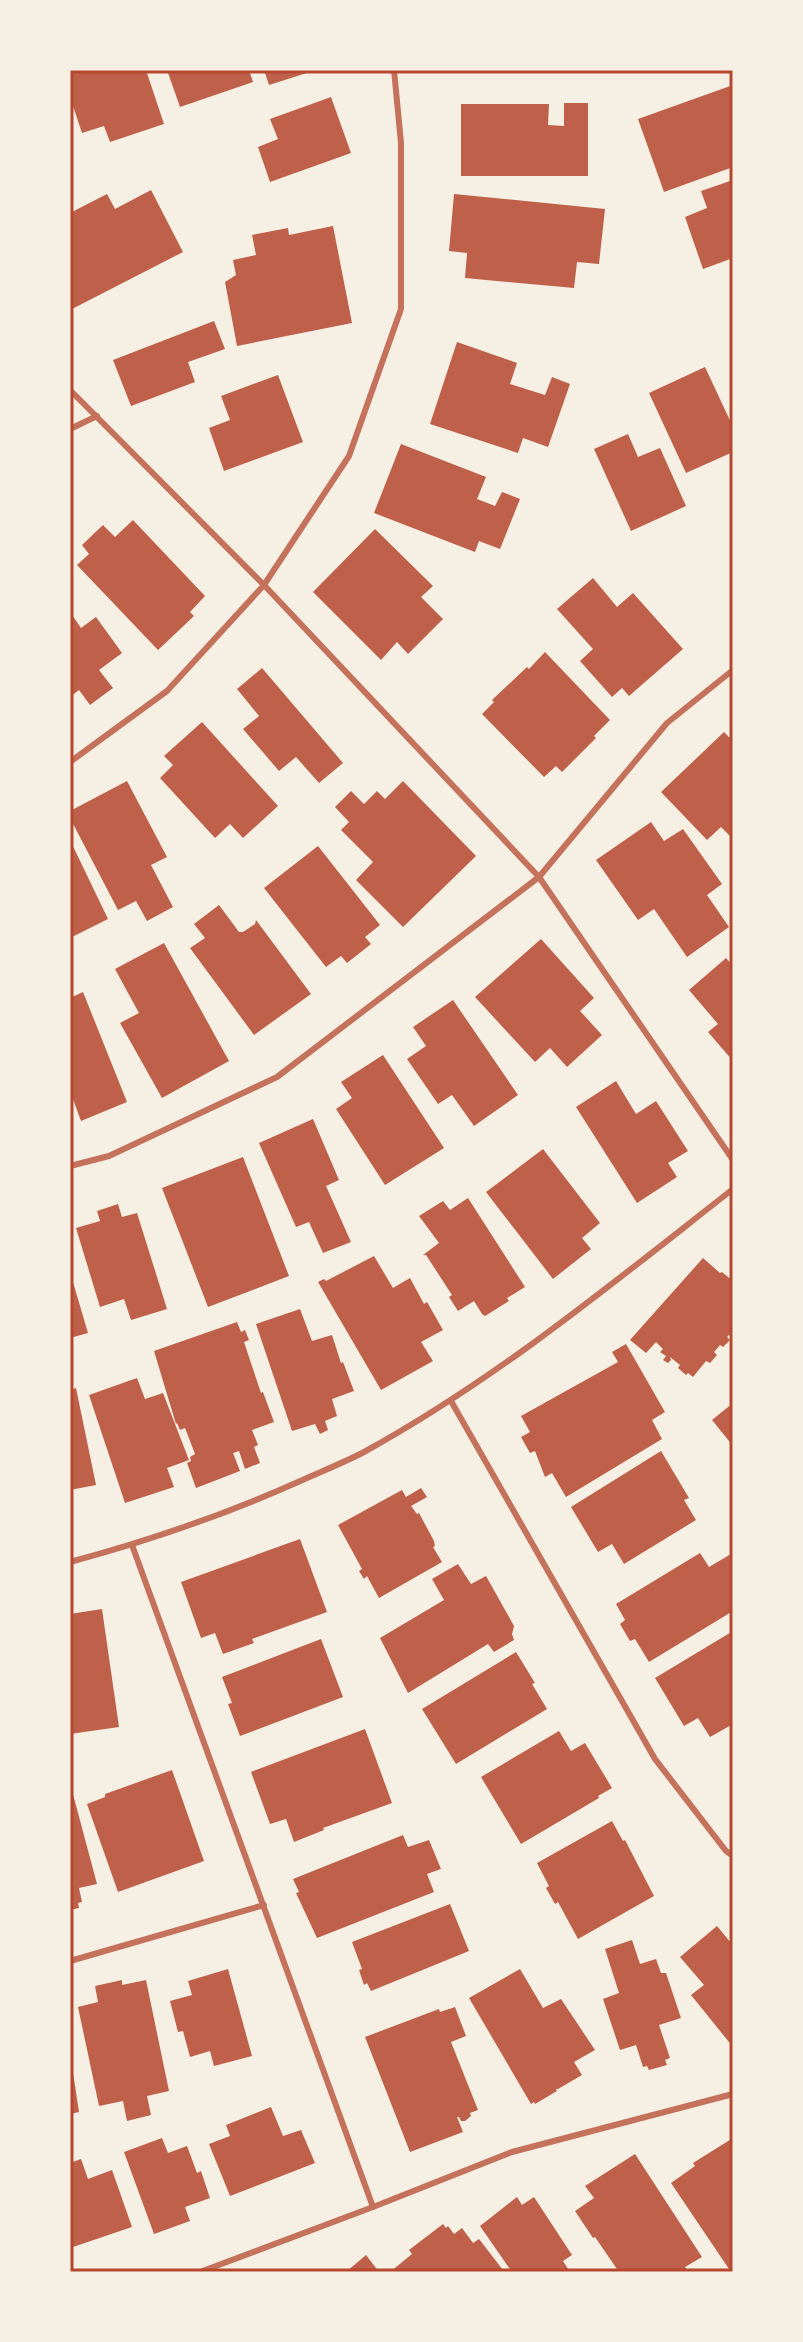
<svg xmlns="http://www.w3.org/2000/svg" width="803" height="2342" font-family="'IBM Plex Sans',sans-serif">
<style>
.building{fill:#bf614a}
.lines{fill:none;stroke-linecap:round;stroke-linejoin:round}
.service{stroke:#c5725c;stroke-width:6}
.neatline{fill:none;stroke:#b5482f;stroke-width:3}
</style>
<rect width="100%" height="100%" fill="#f6efe4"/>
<g class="building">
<polygon points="70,70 146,70 164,124 110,142 104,126 82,133 70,97"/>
<polygon points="167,70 249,70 253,82 180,107"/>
<polygon points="264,70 313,70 313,71 269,85"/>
<polygon points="733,85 733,167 664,192 638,119"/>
<polygon points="331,97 351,153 270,182 258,147 278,139 270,119"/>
<polygon points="564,103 588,103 588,176 461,176 461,104 549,104 548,125 564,126"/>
<polygon points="733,180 733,258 703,269 685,217 707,208 701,191"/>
<polygon points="151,190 183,252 72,309 70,305 70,213 107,194 115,209"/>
<polygon points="454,194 605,209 599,264 577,262 574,288 465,278 467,253 449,251"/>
<polygon points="333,226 352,323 237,346 225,282 236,275 233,260 256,255 252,235 288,228 289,235"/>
<polygon points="214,321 225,349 188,362 195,382 131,406 113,360"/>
<polygon points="457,342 517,363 510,384 545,395 552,377 570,384 548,447 523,438 518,453 430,424"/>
<polygon points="705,367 733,427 733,452 686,473 649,393"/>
<polygon points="278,375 303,442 224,471 209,428 230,420 221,396"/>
<polygon points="628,434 638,457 660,448 686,506 631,531 594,449"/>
<polygon points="401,444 486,477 477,499 495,506 502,492 520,499 500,549 479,541 475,552 374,513"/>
<polygon points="133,520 205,596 190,612 194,616 158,650 77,565 89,554 82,545 103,525 115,537"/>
<polygon points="375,529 433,586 421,597 443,619 408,654 397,642 381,660 313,592"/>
<polygon points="593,578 617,607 633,593 683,649 629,696 622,688 612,697 580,661 593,649 557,609"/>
<polygon points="70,612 81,628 96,617 122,653 99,670 113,688 90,705 79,690 70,697"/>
<polygon points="545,652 610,720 594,736 596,738 562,772 556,766 544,777 482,714 494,702 492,700 527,667 529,669"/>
<polygon points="262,668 343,763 319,783 296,757 279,771 243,729 259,716 237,689"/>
<polygon points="202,722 278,806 243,838 230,824 215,838 160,778 173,765 164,756"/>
<polygon points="724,732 733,741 733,839 721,827 707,840 661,792"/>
<polygon points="127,781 167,857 151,865 173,907 147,921 136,901 118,910 70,818 70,811"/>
<polygon points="403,781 476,856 403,927 356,880 373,862 341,830 349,822 335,807 351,791 364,804 377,791 385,799"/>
<polygon points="651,822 664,841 683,829 722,884 707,895 729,927 687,957 654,909 638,920 596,860"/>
<polygon points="70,840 108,919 70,938"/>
<polygon points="318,846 380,925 365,937 371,944 347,963 341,956 326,967 264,888"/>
<polygon points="219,905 239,932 243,932 255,924 256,920 311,994 254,1035 190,948 205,938 194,924"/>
<polygon points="541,939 594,998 580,1011 602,1035 567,1067 550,1048 535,1062 475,997"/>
<polygon points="164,943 229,1061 162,1098 120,1023 139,1013 115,969"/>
<polygon points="726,958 733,966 733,1061 708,1032 718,1024 689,990"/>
<polygon points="83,992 127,1102 81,1121 70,1091 70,998"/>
<polygon points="453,1000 518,1095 474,1126 452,1095 438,1104 407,1059 426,1046 413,1027"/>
<polygon points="383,1055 444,1148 385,1185 336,1109 352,1098 341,1082"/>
<polygon points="616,1081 636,1114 656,1101 688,1151 668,1163 677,1177 637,1203 576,1107"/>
<polygon points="313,1119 339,1180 326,1186 351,1242 323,1253 309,1222 296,1227 259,1143"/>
<polygon points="543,1149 600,1223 582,1238 591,1249 553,1279 486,1192"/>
<polygon points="243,1157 289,1276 208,1307 162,1188"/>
<polygon points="468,1198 525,1287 507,1298 509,1301 485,1316 482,1314 474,1301 458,1311 449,1297 452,1295 426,1255 423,1255 439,1243 419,1216 443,1201 450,1210"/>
<polygon points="118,1204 122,1217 137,1213 167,1309 131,1320 124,1299 100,1307 76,1228 100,1221 97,1211"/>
<polygon points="374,1256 393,1288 410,1278 424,1304 427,1302 443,1330 421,1342 433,1361 381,1390 318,1282 324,1279 326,1281"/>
<polygon points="703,1258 720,1273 722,1272 733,1281 733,1337 730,1334 727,1337 730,1340 723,1347 720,1345 714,1352 717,1355 710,1363 706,1361 693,1377 688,1373 686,1375 678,1368 680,1365 670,1357 671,1360 668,1363 663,1360 666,1356 660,1352 663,1349 656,1342 646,1353 630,1340"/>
<polygon points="70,1272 88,1333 70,1338"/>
<polygon points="300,1309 312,1341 332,1335 341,1363 343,1362 354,1391 332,1399 337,1416 325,1421 328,1430 320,1434 315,1424 292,1431 256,1324"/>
<polygon points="237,1322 241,1332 245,1330 249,1340 244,1342 261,1393 263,1392 274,1422 252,1430 258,1445 254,1447 260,1463 245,1469 239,1451 233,1453 240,1471 196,1488 187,1463 191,1461 190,1457 195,1454 185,1428 180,1430 177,1423 176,1424 154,1351"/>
<polygon points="626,1344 665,1412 652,1420 662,1439 566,1497 552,1473 545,1477 535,1451 530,1453 521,1437 530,1432 521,1416 618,1362 612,1352"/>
<polygon points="137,1378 145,1399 163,1393 189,1460 167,1468 174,1487 125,1503 89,1395"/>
<polygon points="76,1388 96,1485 70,1490 70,1390"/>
<polygon points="733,1403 733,1446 712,1420"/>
<polygon points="661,1451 689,1498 684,1500 696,1520 624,1564 612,1544 598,1552 571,1507"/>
<polygon points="421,1488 427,1497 411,1506 417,1514 419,1513 434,1541 435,1546 433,1547 442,1562 379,1598 367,1576 364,1579 359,1571 362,1569 338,1525 402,1490 406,1497"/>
<polygon points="300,1539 327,1612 252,1639 254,1643 223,1654 215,1633 201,1638 181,1582"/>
<polygon points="700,1553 709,1567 731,1554 733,1557 729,1559 733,1559 733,1611 649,1662 635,1639 630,1641 620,1624 625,1620 616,1604"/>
<polygon points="458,1564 471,1584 486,1576 514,1626 512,1634 514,1640 494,1652 488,1644 408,1693 380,1638 444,1600 432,1579"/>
<polygon points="102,1609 119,1727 70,1734 70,1614"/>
<polygon points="733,1631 733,1724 710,1737 698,1718 684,1726 655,1678"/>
<polygon points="321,1639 343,1697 240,1736 228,1704 232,1703 222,1677"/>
<polygon points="516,1652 535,1683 532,1684 547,1709 456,1764 422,1709"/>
<polygon points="365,1729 392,1803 323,1828 324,1830 294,1842 286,1819 270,1824 251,1772"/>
<polygon points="559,1731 571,1751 585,1743 612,1788 598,1796 599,1798 521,1844 481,1777"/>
<polygon points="172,1770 204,1861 118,1892 87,1804 105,1797 105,1794"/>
<polygon points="70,1783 97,1884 79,1888 82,1902 78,1903 79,1908 70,1910"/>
<polygon points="612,1821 623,1841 625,1840 654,1896 578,1939 558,1902 555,1904 546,1888 549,1886 537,1863"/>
<polygon points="403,1835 408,1847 429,1840 441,1869 427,1874 434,1892 317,1938 296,1893 299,1892 293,1879"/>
<polygon points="450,1904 469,1951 371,1991 367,1983 364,1985 359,1970 362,1969 352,1942"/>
<polygon points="717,1926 731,1943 733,1941 733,2047 691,1995 704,1985 680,1957"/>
<polygon points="632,1940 640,1964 656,1959 661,1973 666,1973 681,2018 659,2025 670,2058 665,2060 667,2065 649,2070 647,2066 643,2067 636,2045 620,2050 603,1999 619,1993 605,1949"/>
<polygon points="228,1969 252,2056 214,2066 210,2051 190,2057 183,2031 178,2032 170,2001 192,1995 188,1981"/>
<polygon points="520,1969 543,2008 561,1999 595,2050 574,2062 582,2075 558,2089 556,2089 557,2091 535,2104 534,2102 531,2104 469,1998"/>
<polygon points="122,1980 122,1985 146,1980 169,2091 147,2096 151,2115 127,2121 123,2101 99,2106 78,2007 98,2002 95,1986"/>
<polygon points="455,2007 466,2036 451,2042 478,2110 470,2113 471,2116 465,2121 461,2121 459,2117 457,2117 463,2132 410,2152 365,2037 439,2009 440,2012"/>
<polygon points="70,2066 72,2066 79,2112 70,2114"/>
<polygon points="271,2107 283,2136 301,2130 315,2163 230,2196 209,2144 230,2136 226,2125"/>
<polygon points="162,2138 168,2153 187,2146 197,2173 201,2171 210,2198 185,2207 190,2221 154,2234 124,2152"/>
<polygon points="733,2138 733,2272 731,2272 671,2183 695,2166 693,2163"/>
<polygon points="635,2154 702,2257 685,2267 688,2272 677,2270 619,2272 595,2237 593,2238 575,2211 594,2198 585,2186"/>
<polygon points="81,2159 88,2179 112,2170 132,2227 70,2248 70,2163"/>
<polygon points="517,2197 522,2205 534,2197 572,2255 563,2261 570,2272 512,2272 480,2226"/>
<polygon points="443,2224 446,2228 448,2226 454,2234 462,2228 473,2243 479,2239 503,2270 501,2272 390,2272 412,2254 409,2250"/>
<polygon points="366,2255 379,2272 346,2272"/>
</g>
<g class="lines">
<g class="service">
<polyline points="70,390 264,585 539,877 733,1160"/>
<polyline points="70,429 97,416"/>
<polyline points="70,762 167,691 264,585 349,456 401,309 401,143 394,70"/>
<polyline points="70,1166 109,1156 277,1077 539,877 667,723 733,670"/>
<polyline points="451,1401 655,1759 726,1851 733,1856"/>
<polyline points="132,1545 373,2207"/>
<path d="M70 1562C148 1541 224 1515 298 1482 320 1472 343 1463 364 1452 497 1379 614 1282 733 1189"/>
<polyline points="70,1961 264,1905"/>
<polyline points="200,2272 373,2207 512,2152 733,2094"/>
</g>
</g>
<rect width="803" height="2342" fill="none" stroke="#f6efe4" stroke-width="144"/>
<rect x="72" y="72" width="659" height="2198" class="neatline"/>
</svg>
